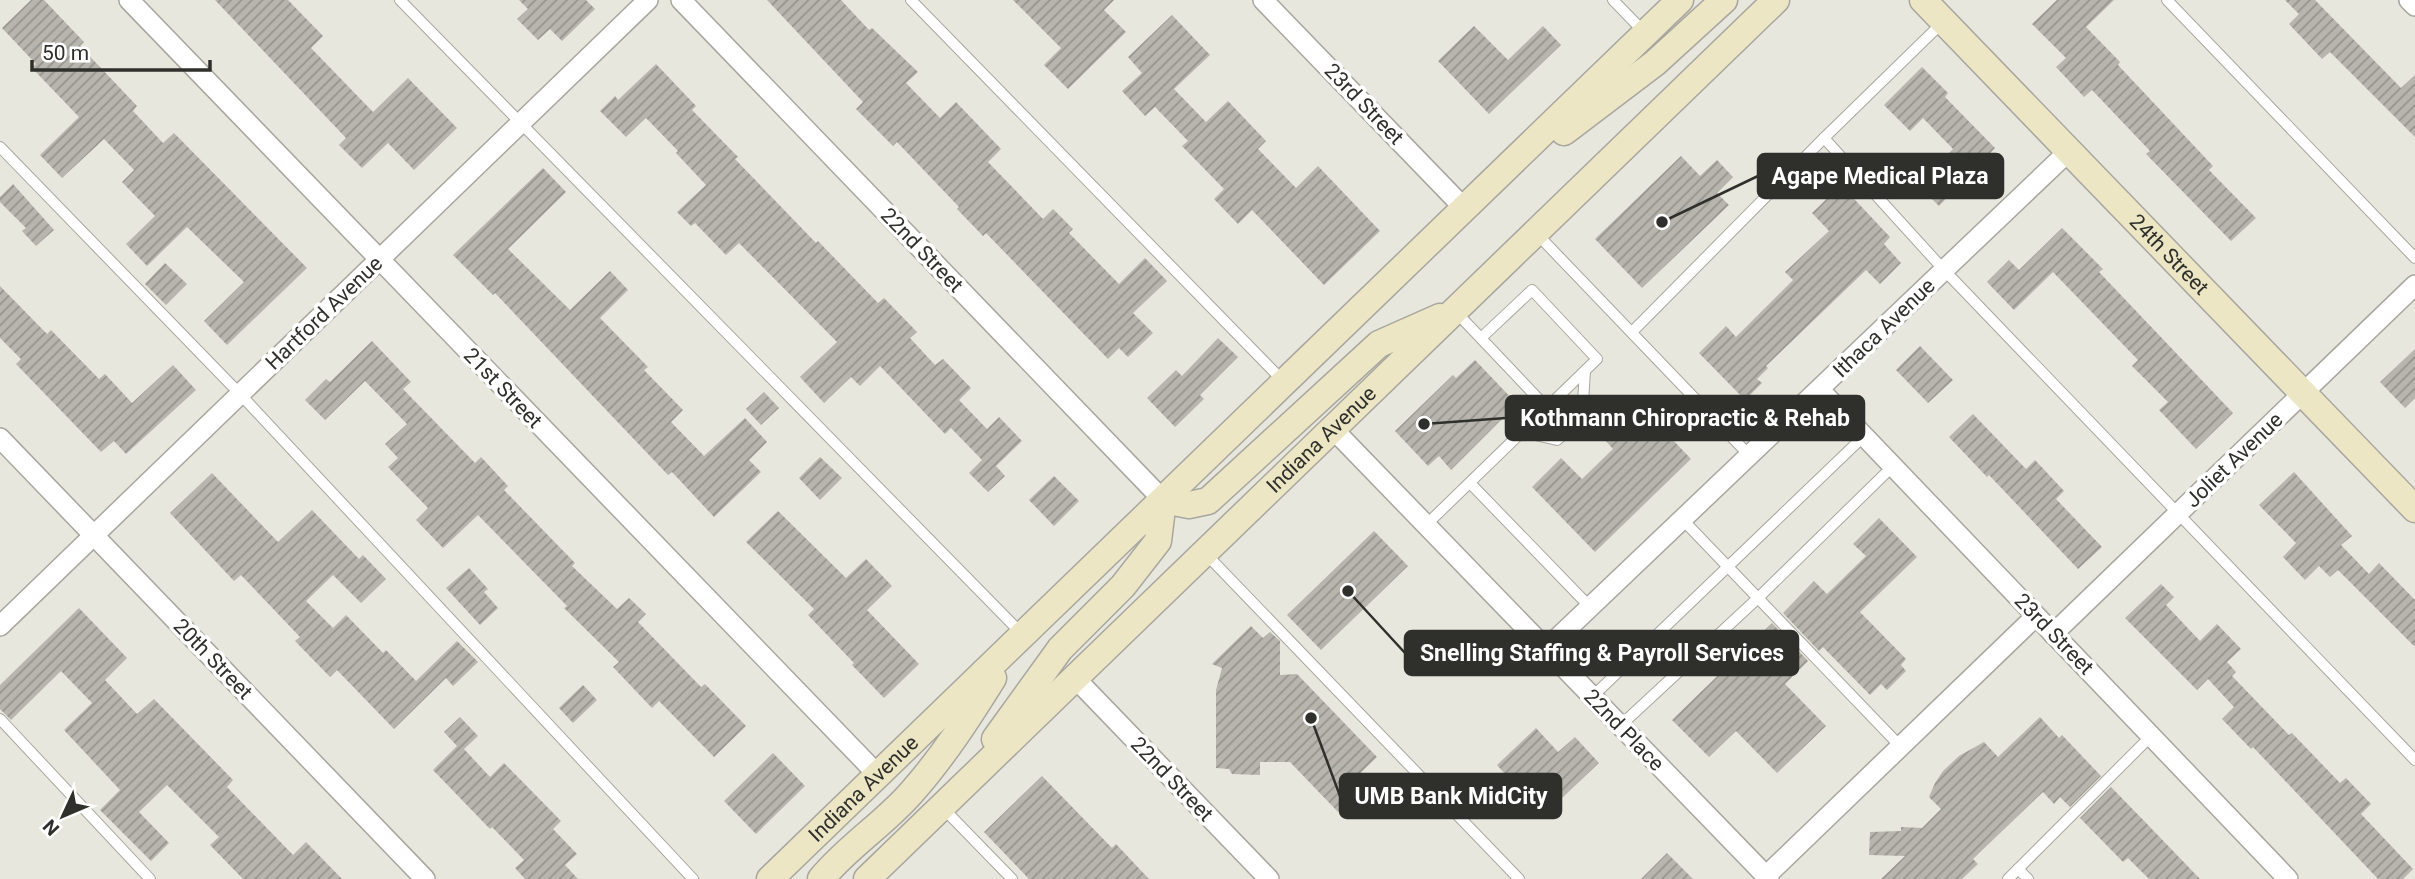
<svg xmlns="http://www.w3.org/2000/svg" width="2415" height="879" font-family="Roboto,sans-serif">
<style>
.building{fill:url(#building-hatch)}
.lines{fill:none;stroke-linecap:round;stroke-linejoin:round}
.lane-casing{stroke:#a8a69e;stroke-width:12}
.street-casing{stroke:#a8a69e;stroke-width:22}
.secondary-casing{stroke:#a8a69e;stroke-width:29}
.lane{stroke:#fff;stroke-width:10}
.street{stroke:#fff;stroke-width:19}
.secondary{stroke:#ece6c4;stroke-width:26}
.labels{text-anchor:middle;dominant-baseline:central;stroke-width:7;stroke-linejoin:round;paint-order:stroke}
.street-label{font-size:21px;fill:#2f2f2c;stroke:#fff}
.leader{fill:none;stroke:#2f2f2c;stroke-width:2.5}
.callout-dot{fill:#2f2f2c;stroke:#fff;stroke-width:2.5}
.callout{fill:#2f2f2c;stroke:#2f2f2c;stroke-width:2.5}
.callout-label{font-size:23px;text-anchor:middle;font-weight:bold;fill:#fff}
</style>
<defs>
<pattern id="building-hatch" width="6" height="6" patternUnits="userSpaceOnUse" patternTransform="scale(1.75)"><rect width="6" height="6" fill="#b7b5ad"/><path d="M-1 1l2-2M0 6l6-6M5 7l2-2" fill="none" stroke="#95948d"/></pattern>
</defs>
<rect width="100%" height="100%" fill="#e8e7de"/>
<g class="building">
<polygon points="31,0 44,0 84,42 80,46 137,106 133,111 163,143 174,133 307,268 227,345 204,321 244,282 187,227 147,266 126,244 155,216 122,182 134,170 104,139 62,178 40,155 79,117 32,68 36,64 2,28"/>
<polygon points="215,0 288,0 323,36 311,48 373,112 408,78 457,128 414,170 388,143 362,168 339,145 346,138"/>
<polygon points="519,0 586,0 595,9 562,41 550,29 538,40 517,19 528,9"/>
<polygon points="767,0 841,0 869,30 872,28 918,72 906,83 940,118 956,102 1001,149 988,162 1043,219 1053,209 1073,229 1069,233 1119,284 1145,258 1167,281 1133,313 1153,333 1128,357 1119,348 1108,359 986,233 983,236 957,209 959,207 897,142 893,146 856,109 863,102"/>
<polygon points="1013,0 1114,0 1104,10 1126,32 1068,89 1044,65 1061,48"/>
<polygon points="2057,0 2114,0 2086,27 2120,62 2118,65 2213,166 2209,170 2256,218 2231,241 2146,154 2150,151 2092,90 2084,97 2056,67 2066,58 2032,24"/>
<polygon points="2285,0 2315,0 2401,88 2415,75 2415,137 2330,52 2322,59 2289,24 2299,14"/>
<polygon points="1172,15 1210,55 1174,89 1206,122 1228,101 1266,141 1258,149 1296,188 1318,166 1380,231 1324,285 1252,210 1238,224 1214,199 1224,189 1182,146 1188,141 1155,107 1145,116 1122,91 1142,73 1128,57"/>
<polygon points="1474,26 1508,60 1543,26 1561,45 1489,114 1438,61"/>
<polygon points="656,64 696,106 692,110 738,157 735,159 816,243 818,241 878,303 884,298 917,332 910,338 935,365 943,359 971,388 959,400 987,429 999,417 1022,441 996,466 1005,476 988,492 969,473 982,460 951,428 945,434 880,366 860,386 851,377 824,403 800,377 837,342 739,243 726,255 695,223 691,226 677,212 706,185 676,153 678,151 646,118 626,137 600,111 615,96 618,100"/>
<polygon points="1922,67 1948,93 1945,97 1995,148 1939,206 1917,184 1953,149 1923,118 1910,131 1884,105"/>
<polygon points="1681,156 1700,176 1717,160 1733,177 1717,193 1729,205 1642,288 1595,239"/>
<polygon points="543,168 566,192 508,249 570,310 610,271 628,290 600,318 648,367 644,370 683,410 671,422 704,456 745,418 767,442 749,460 761,472 714,517 672,472 668,475 495,293 493,295 453,255"/>
<polygon points="13,184 54,230 36,246 22,231 26,228 0,202 0,197"/>
<polygon points="1841,185 1890,237 1884,244 1901,263 1880,284 1866,270 1766,366 1768,368 1757,379 1762,383 1745,400 1699,353 1726,326 1736,337 1793,280 1785,272 1829,231 1812,213"/>
<polygon points="2062,228 2103,269 2099,272 2233,413 2196,449 2159,410 2168,402 2132,366 2138,360 2053,272 2014,310 1987,282 2009,260 2019,270"/>
<polygon points="165,263 187,284 166,305 145,284"/>
<polygon points="0,286 47,334 51,330 99,379 105,374 132,403 173,365 196,390 126,454 114,441 101,452 16,364 21,359 0,338"/>
<polygon points="1218,338 1238,357 1200,395 1204,399 1175,427 1147,398 1176,370 1182,376"/>
<polygon points="372,341 411,382 403,389 475,463 481,457 508,486 504,490 575,563 572,566 617,609 629,598 646,614 638,622 701,687 705,684 746,726 714,757 659,701 652,708 613,667 619,662 564,608 567,606 478,515 443,548 416,520 428,508 388,467 398,458 385,444 407,424 365,381 325,420 305,400 326,379 330,382"/>
<polygon points="1920,346 1953,380 1928,403 1896,370"/>
<polygon points="2415,349 2415,398 2405,408 2380,382"/>
<polygon points="1475,360 1517,404 1451,470 1439,456 1428,466 1395,431 1453,375 1456,378"/>
<polygon points="764,392 779,408 761,425 746,409"/>
<polygon points="1630,395 1691,459 1595,552 1532,487 1561,458 1582,479 1613,449 1595,429"/>
<polygon points="1973,414 2026,469 2035,460 2064,491 2056,499 2102,547 2078,569 1989,475 1987,477 1949,437"/>
<polygon points="820,457 842,478 820,500 799,478"/>
<polygon points="2294,472 2352,536 2341,545 2369,574 2379,563 2415,600 2415,647 2338,570 2330,577 2319,566 2305,580 2283,557 2296,543 2259,505"/>
<polygon points="212,473 278,542 312,510 359,559 363,555 386,579 361,603 333,575 306,601 333,628 346,615 383,653 386,650 416,681 457,641 478,662 453,686 446,678 394,729 337,670 330,677 295,641 300,637 241,575 234,581 170,513"/>
<polygon points="1054,476 1079,501 1054,526 1029,500"/>
<polygon points="778,511 846,578 866,559 892,586 867,610 919,664 884,698 852,665 854,663 808,615 814,609 746,542"/>
<polygon points="1879,518 1917,557 1860,612 1906,659 1901,665 1906,671 1887,690 1881,684 1870,695 1823,647 1819,651 1783,613 1814,581 1827,594 1866,556 1853,544"/>
<polygon points="1374,531 1408,566 1321,650 1287,615"/>
<polygon points="469,568 488,589 484,592 498,608 480,625 446,588"/>
<polygon points="2161,584 2174,597 2166,605 2200,641 2217,624 2241,649 2227,662 2236,672 2232,676 2289,735 2292,733 2340,783 2346,778 2371,804 2361,814 2413,869 2403,879 2378,879 2253,747 2251,749 2222,719 2234,707 2208,679 2197,690 2125,618"/>
<polygon points="79,608 127,658 105,680 137,714 154,699 233,780 227,787 293,855 306,842 342,879 243,879 210,845 219,837 167,785 139,812 169,843 151,861 100,810 120,790 64,730 92,703 61,671 11,720 0,709 0,685"/>
<polygon points="1772,623 1808,661 1785,684 1826,726 1777,773 1736,731 1709,757 1672,720"/>
<polygon points="1251,626 1263,638 1270,632 1280,641 1280,675 1297,674 1377,757 1347,786 1356,795 1338,812 1290,762 1260,762 1260,775 1232,774 1229,769 1216,768 1216,690 1222,668 1212,664"/>
<polygon points="583,685 597,700 573,723 559,708"/>
<polygon points="460,717 478,736 464,749 490,777 504,763 561,821 553,829 577,854 565,865 578,879 525,879 515,868 524,860 492,827 490,829 433,770 457,746 444,732"/>
<polygon points="2040,717 2059,738 2062,735 2101,776 2070,807 2060,797 2054,804 2043,792 1973,859 1978,864 1962,879 1881,879 1905,856 1869,855 1870,832 1901,831 1901,827 1922,828 1941,809 1929,797 1935,783 1943,771 1959,756 1984,742 1998,757"/>
<polygon points="1536,728 1558,752 1575,737 1599,763 1543,816 1497,765"/>
<polygon points="773,753 805,786 756,834 724,801"/>
<polygon points="1042,776 1112,848 1116,844 1149,879 1029,879 984,832"/>
<polygon points="2111,787 2149,826 2200,879 2149,879 2128,858 2123,862 2080,818"/>
<polygon points="1667,853 1693,879 1641,879"/>
</g>
<g class="lines">
<g class="lane-casing">
<g id="lane">
<polyline points="400,0 1023,635"/>
<polyline points="911,0 1284,382"/>
<polyline points="1613,0 1644,32"/>
<polyline points="2167,0 2415,258"/>
<polyline points="1824,138 1944,270 2415,760"/>
<polyline points="0,147 240,394 693,879"/>
<polyline points="1537,234 1750,456"/>
<polyline points="1456,312 1547,408"/>
<polyline points="1632,332 1824,138 1944,21"/>
<polyline points="1577,422 1582,417 1585,371"/>
<polyline points="1522,432 1557,440 1564,434"/>
<polyline points="1470,483 1590,607"/>
<polyline points="1682,519 1901,747"/>
<polyline points="1426,525 1597,359 1532,290 1481,338"/>
<polyline points="1205,553 1519,879"/>
<polyline points="1592,697 1864,436"/>
<polyline points="0,719 150,879"/>
<polyline points="1620,726 1758,598 1893,466"/>
<polyline points="942,807 1012,879"/>
<polyline points="2018,869 2028,879"/>
<polyline points="2008,879 2151,736"/>
</g>
</g>
<g class="street-casing">
<g id="street">
<polyline points="129,0 878,775"/>
<polyline points="681,0 1163,500"/>
<polyline points="1263,0 1464,208"/>
<polyline points="2409,0 2415,6"/>
<polyline points="1820,390 2288,879"/>
<polyline points="1333,429 1769,879"/>
<polyline points="0,438 425,879"/>
<polyline points="0,626 648,0"/>
<polyline points="2053,634 2415,285"/>
<polyline points="1546,649 2069,151"/>
<polyline points="1075,678 1269,879"/>
<polyline points="1766,876 2036,616"/>
</g>
</g>
<g class="secondary-casing">
<g id="secondary">
<path id="s1" d="M1923 0 2415 509"/>
<polyline points="1564,132 1655,63 1724,0"/>
<polyline points="1163,500 1189,505 1208,501 1379,344 1440,317"/>
<polyline points="995,739 1060,649 1123,586 1158,541 1163,500"/>
<path id="s2" d="M770 879 1680 0"/>
<path d="M821 879C847 847 884 824 911 793 943 757 968 718 993 678"/>
<path id="s3" d="M867 879 1776 0"/>
</g>
</g>
<use href="#lane" class="lane"/>
<use href="#street" class="street"/>
<use href="#secondary" class="secondary"/>
</g>
<g class="labels">
<g class="street-label">
<text transform="translate(1364 104) rotate(46)">23rd Street</text>
<text transform="translate(922 250) rotate(46)">22nd Street</text>
<text stroke="none"><textPath href="#s1" startOffset="354">24th Street</textPath></text>
<text transform="translate(324 313) rotate(-44)">Hartford Avenue</text>
<text transform="translate(1884 328) rotate(-44)">Ithaca Avenue</text>
<text transform="translate(503 388) rotate(46)">21st Street</text>
<text stroke="none"><textPath href="#s3" startOffset="632">Indiana Avenue</textPath></text>
<text transform="translate(2234 460) rotate(-44)">Joliet Avenue</text>
<text transform="translate(2054 634) rotate(46)">23rd Street</text>
<text transform="translate(213 659) rotate(46)">20th Street</text>
<text transform="translate(1624 730) rotate(46)">22nd Place</text>
<text transform="translate(1172 779) rotate(46)">22nd Street</text>
<text stroke="none"><textPath href="#s2" startOffset="130">Indiana Avenue</textPath></text>
</g>
</g>
<path class="leader" d="M1662 222L1758 176M1424 424L1506 418M1348 591L1405 653M1311 718L1340 796"/>
<g class="callout-dot">
<circle cx="1662" cy="222" r="7"/>
<circle cx="1424" cy="424" r="7"/>
<circle cx="1348" cy="591" r="7"/>
<circle cx="1311" cy="718" r="7"/>
</g>
<g class="callout">
<rect x="1758" y="154" width="245" height="44" rx="7"/>
<rect x="1506" y="396" width="358" height="44" rx="7"/>
<rect x="1405" y="631" width="393" height="44" rx="7"/>
<rect x="1340" y="774" width="221" height="44" rx="7"/>
</g>
<g class="callout-label">
<text x="1880" y="184">Agape Medical Plaza</text>
<text x="1685" y="426">Kothmann Chiropractic &amp; Rehab</text>
<text x="1602" y="661">Snelling Staffing &amp; Payroll Services</text>
<text x="1451" y="804">UMB Bank MidCity</text>
</g>
<g transform="translate(63 816) rotate(226)" stroke="#ffffff" stroke-width="5" paint-order="stroke">
<path d="M0-5L12 26L0 18L-12 26Z" fill="#2f2f2c"/>
<text y="-10" font-size="19" font-weight="bold" text-anchor="middle" fill="#2f2f2c">N</text>
</g>
<path d="M32 60v10h178v-10" fill="none" stroke="#2f2f2c" stroke-width="3.5"/>
<text x="42" y="60" font-size="21" fill="#2f2f2c" stroke="#ffffff" stroke-width="5" paint-order="stroke">50 m</text>
</svg>
